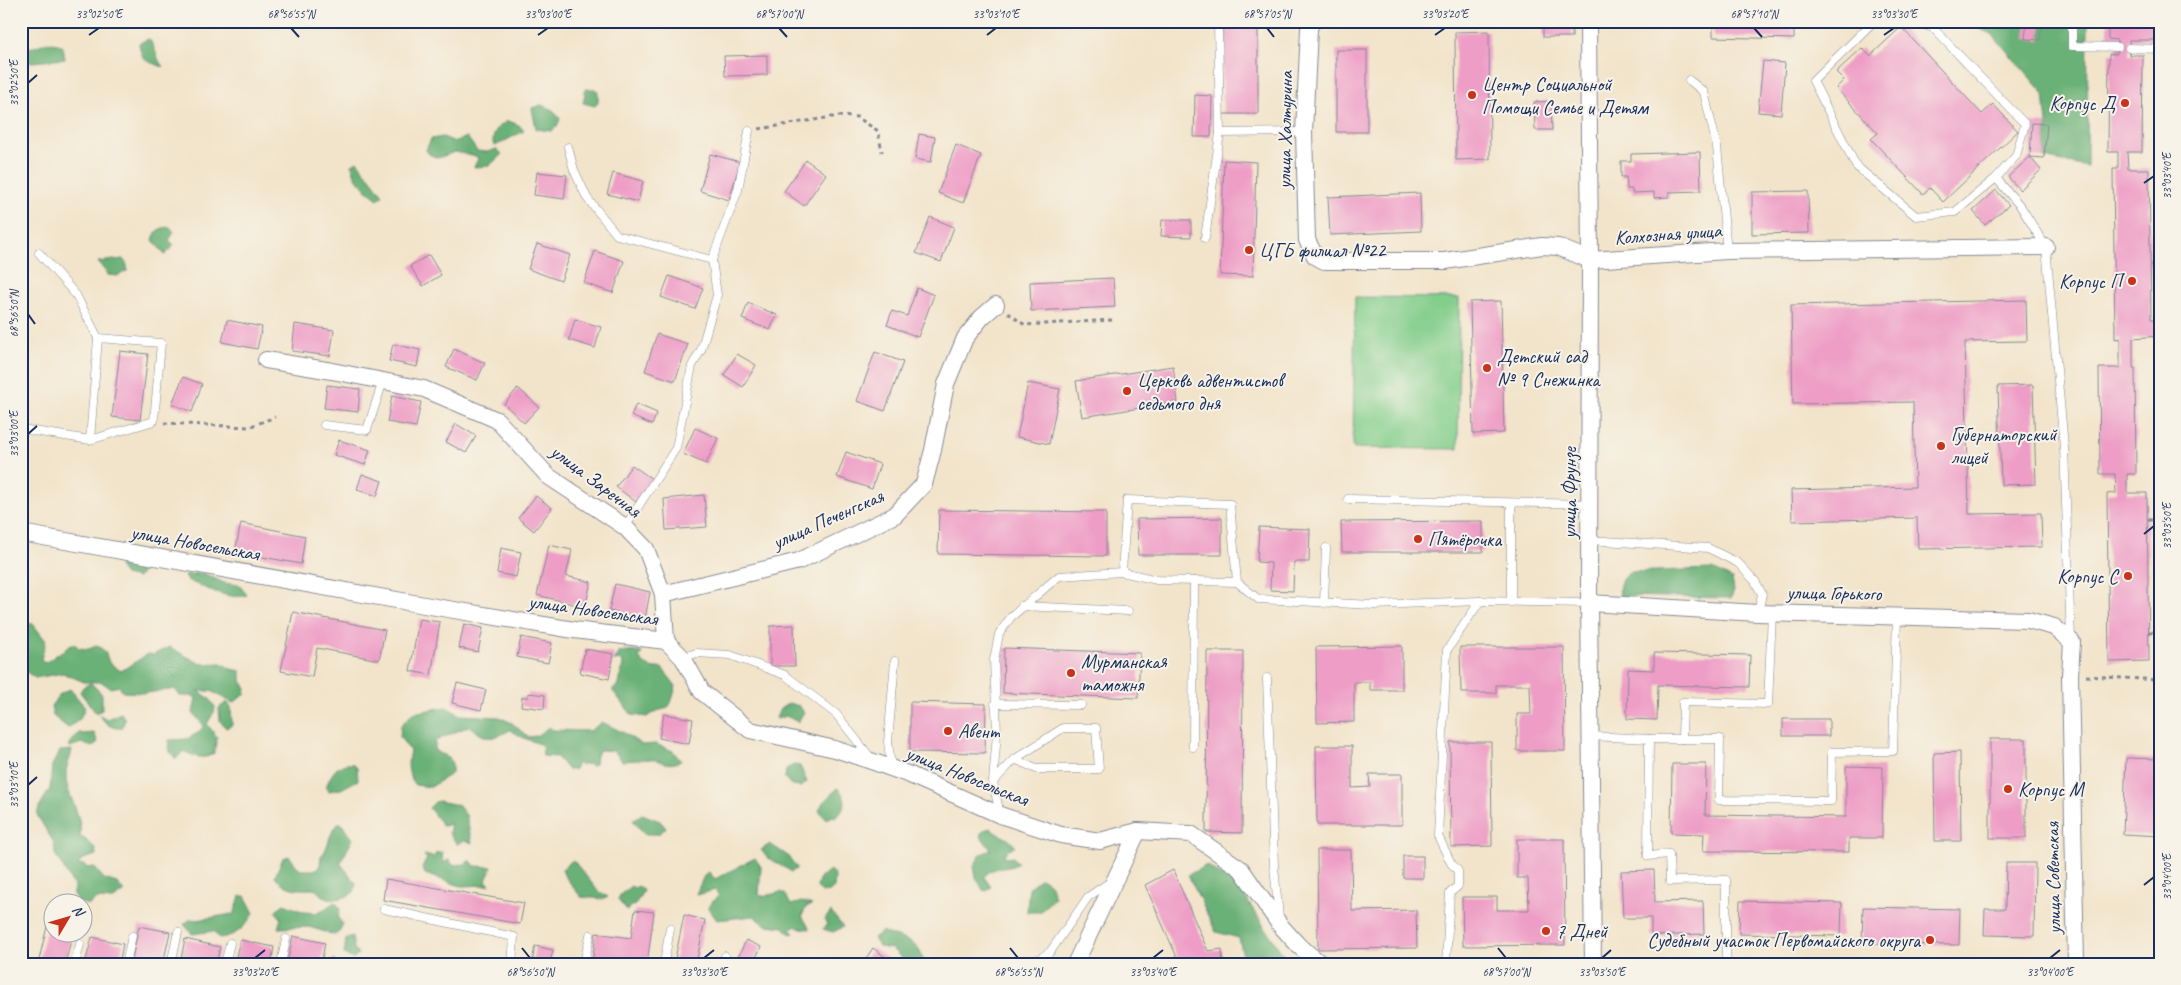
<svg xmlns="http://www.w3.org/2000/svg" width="2181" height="985" font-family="Caveat,sans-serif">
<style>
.green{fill:#83ce8b;stroke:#4f7e74}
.forest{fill:#6ab177;stroke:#42706a}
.building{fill:#ee9dc6}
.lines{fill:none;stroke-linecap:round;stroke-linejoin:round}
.lane-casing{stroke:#868a94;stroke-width:9}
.street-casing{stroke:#868a94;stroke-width:18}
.path{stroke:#868a94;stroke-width:3;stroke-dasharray:4 4;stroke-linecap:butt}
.lane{stroke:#fff;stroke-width:8}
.street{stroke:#fff;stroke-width:16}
.ticks{fill:none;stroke:#1b2f5e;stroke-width:2}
.poi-dot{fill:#c8321e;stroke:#f7f3e8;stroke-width:2}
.labels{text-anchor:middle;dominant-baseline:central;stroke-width:4;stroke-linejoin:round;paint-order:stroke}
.poi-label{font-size:20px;fill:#1b2f5e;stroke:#f7f3e8;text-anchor:start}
.street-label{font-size:20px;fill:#1b2f5e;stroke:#f7f3e8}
.neatline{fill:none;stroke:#1b2f5e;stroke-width:2}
.ticks-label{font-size:12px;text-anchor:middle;fill:#1b2f5e}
</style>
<rect width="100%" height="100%" fill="#f7f3e8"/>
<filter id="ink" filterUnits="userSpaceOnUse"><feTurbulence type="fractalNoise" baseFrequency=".02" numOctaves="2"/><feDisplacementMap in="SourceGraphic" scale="10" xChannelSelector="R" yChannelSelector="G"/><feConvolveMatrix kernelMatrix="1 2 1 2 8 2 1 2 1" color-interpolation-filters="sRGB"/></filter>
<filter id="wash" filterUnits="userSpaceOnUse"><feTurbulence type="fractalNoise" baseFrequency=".0096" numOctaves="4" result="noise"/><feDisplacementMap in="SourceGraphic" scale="20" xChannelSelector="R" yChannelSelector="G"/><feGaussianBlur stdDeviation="1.12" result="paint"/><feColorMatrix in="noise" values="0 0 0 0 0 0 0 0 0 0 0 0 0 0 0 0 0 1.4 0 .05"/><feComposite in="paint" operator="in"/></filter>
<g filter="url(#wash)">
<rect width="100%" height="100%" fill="#f2e4ca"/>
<polygon class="green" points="1355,297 1459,298 1458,449 1353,448"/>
<g class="forest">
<polygon points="1960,21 2088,21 2087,167 2044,158 2047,124 2044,94 1992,34"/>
<path d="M149 39C156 48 156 58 163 67 146 60 142 63 139 43Z"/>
<path d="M47 42C65 46 62 42 65 59L21 63V48L35 47Z"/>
<polygon points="587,89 595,89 598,92 598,103 595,106 583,103 585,94 584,91"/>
<polygon points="541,105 553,110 560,119 557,126 551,131 536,129 532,108"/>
<path d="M508 121 519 125 524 131 495 146 493 143C493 131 498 126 508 121Z"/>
<polygon points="443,137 455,142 467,137 477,151 487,152 497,149 502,154 489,166 474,167 478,159 476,156 455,152 438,158 429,154 426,150 431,139"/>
<path d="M357 161 383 195 378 199C367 191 353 179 352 165Z"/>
<path d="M170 227 174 232 169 240 174 245 165 255 153 240C156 229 160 228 170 227Z"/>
<polygon points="123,259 127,265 127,271 117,276 108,275 98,262"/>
<polygon points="123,558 130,564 141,561 144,568 138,578 125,575 119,567"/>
<path d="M1713 569 1732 579 1734 590 1731 598 1620 596C1618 585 1621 579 1629 572Z"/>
<path d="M203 573 224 583 239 585 247 595C231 601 202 587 187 580L185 575Z"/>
<path d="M24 623 33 624 46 641 41 659 45 663 74 643 79 648 90 649 95 645C105 649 106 653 109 663L121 671 148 654 153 655 169 647 201 664 221 663 231 669 241 671V681L246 688 245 694 233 703 211 691H198L209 698 215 707 214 712 207 724 217 737 214 753C204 761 194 756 183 751L176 759 168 749 169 740 187 739 198 733 204 726 193 713 196 699 194 696H180L175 689 146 693 123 692 119 686 110 688 102 682H84L63 673 35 678 21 668V628Z"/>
<path d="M627 651 642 653 639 658C644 666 653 669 662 668L676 686C667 721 668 701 647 717L632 715 612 690 619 685 623 663 621 660 614 661 620 652Z"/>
<polygon points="91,683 102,694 102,710 96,713 80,692 83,687"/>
<polygon points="70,689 85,707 80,719 68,728 53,716 51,706 60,694"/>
<polygon points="227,702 231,707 232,725 226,728 220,721 219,708"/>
<polygon points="789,703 799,706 804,712 798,722 786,716 777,719 776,718 780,709"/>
<path d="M446 707 460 715 499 717 512 723 528 737 536 736 550 727 552 730 590 731 602 722 624 733 642 745 655 744 673 751 681 761C665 768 662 759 650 759 641 759 632 761 622 761L614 751 600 750 596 755 595 764 591 766 590 764 580 765 578 763 575 769 568 770 557 757 543 756 542 745 524 738 510 730C490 741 487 740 469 726L435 741V751L446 756 452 763V773L431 787 415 785C407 774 407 763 410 751L400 737 401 725 413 713Z"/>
<path d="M121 713 125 719 122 728C111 729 106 724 99 715L107 719Z"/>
<polygon points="80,732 81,734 94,733 98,742 92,747 81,743 70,747 68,745"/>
<path d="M72 750C71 758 66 766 66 773 64 793 83 813 80 835L95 848 96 855 81 860 78 866 84 864 87 868 94 867 104 879 117 883 124 892 112 900 97 899 89 905 78 902 74 896V886L55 854 54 843 37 815 39 807 50 789 52 765 60 751Z"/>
<path d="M346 764H354L357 768 358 780 341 789 329 791 326 787C330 777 335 766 346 764Z"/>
<polygon points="794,765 800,766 807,782 800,787 790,784 785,778 786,769"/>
<path d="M838 788C848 800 847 808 835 817L833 816 826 819 819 811 823 802Z"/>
<polygon points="439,801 458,805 466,815 472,843 465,840 457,844 449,833 451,824 443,826 429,808 435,802"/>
<polygon points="642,814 660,821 666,828 658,834 644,834 633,820"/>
<path d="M340 822 353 839 340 863 356 883 354 892C342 901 326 902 315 889 296 889 287 891 275 876L283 858 289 856 300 870H316L320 865 321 856C330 848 327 833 340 822Z"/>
<path d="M990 828C998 837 1006 834 1015 846L1008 850 1004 855 1006 858 1013 857 1018 863C1006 872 995 863 984 877L991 887 986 891 983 890 976 877 974 866 981 854 991 850 980 835 984 830Z"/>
<polygon points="770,844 788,856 797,868 792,872 768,858 761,850"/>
<polygon points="442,852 443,863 449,860 453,865 465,864 470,860 475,866 492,867 486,880 490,885 461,886 425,874 422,867 427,859 424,855 433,857 436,854 435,853"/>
<polygon points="755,858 761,867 759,895 765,896 781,892 785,894 791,905 802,902 812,905 806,907 802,916 810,929 798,928 796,926 791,929 794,933 790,934 784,927 766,925 754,916 717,920 708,908 711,902 719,896 715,890 697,895 696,894 704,876 709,872 715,879"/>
<polygon points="573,860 598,891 608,897 604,899 581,897 564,875 562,869"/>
<polygon points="1207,865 1239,888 1287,961 1245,964 1239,938 1216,932 1188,875"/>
<polygon points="830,870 835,876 834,888 829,892 822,893 817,887 819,879"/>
<path d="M1041 878C1056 886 1049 886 1055 897L1040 912H1027L1029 887Z"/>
<polygon points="631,886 634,888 639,886 643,891 635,905 629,907 627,911 618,900 620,895"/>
<path d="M240 896H245L254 913C244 928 237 936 219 938L214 931 192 934 184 924 191 919 197 920 232 914 234 915Z"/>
<polygon points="335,902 340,908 338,918 342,923 340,931 335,935 309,927 278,928 281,918 276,912 277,909 284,904 304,912 318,913"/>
<polygon points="831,912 843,927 833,932 823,929 827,924 824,920"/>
<path d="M883 931 885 933C902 939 920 941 923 961L920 964H908L892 949 880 947 873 938Z"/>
<polygon points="352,936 354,949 358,955 353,959 344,954 346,939"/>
</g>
<g id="blocks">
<g class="building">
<polygon points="1222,21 1258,21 1258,114 1223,114"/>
<rect x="1543" y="21" width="29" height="16"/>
<polygon points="1713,21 1794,21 1794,39 1713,37"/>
<polygon points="2027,21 2042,22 2040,40 2025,39"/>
<polygon points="2108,21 2160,21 2160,40 2129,40 2129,55 2143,55 2142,152 2127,152 2128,169 2149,169 2151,319 2160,320 2160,336 2133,338 2133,368 2135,368 2136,474 2127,474 2127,493 2147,493 2149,661 2109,662 2107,494 2116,493 2115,474 2100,474 2099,368 2120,368 2120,338 2115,339 2113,169 2118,169 2118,152 2108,152 2109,54 2117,54 2117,40 2108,39"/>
<polygon points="1901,27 1982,114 1993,104 2018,131 1943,202 1930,188 1923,194 1871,139 1878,133 1836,88 1844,80 1836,72 1862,48 1870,56"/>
<polygon points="1489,31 1490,159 1456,160 1455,32"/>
<rect x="1336" y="50" width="31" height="82"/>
<polygon points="767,55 767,75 725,76 724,56"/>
<polygon points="1763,61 1785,63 1781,114 1758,112"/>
<polygon points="1195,95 1212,96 1211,137 1194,137"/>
<polygon points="1551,101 1552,130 1535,130 1534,102"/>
<polygon points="2032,123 2047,124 2044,158 2030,157"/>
<polygon points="919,134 935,137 931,162 915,159"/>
<polygon points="956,145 981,155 963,203 938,193"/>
<polygon points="1700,152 1701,191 1669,192 1669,197 1654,198 1654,192 1632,193 1632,189 1627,189 1626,177 1621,177 1621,161 1631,161 1631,154"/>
<polygon points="710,154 740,162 729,200 700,191"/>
<polygon points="2030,157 2041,170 2020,190 2008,177"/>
<polygon points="806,160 826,174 804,206 784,191"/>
<polygon points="1224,160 1256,162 1253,276 1220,275"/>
<polygon points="537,172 567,175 564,199 534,195"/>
<polygon points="613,173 643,181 638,202 607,194"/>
<polygon points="1996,190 2009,205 1985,225 1973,211"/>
<polygon points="1808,191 1809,233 1752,234 1752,192"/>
<polygon points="1420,193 1421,231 1330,235 1328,197"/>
<polygon points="930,217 954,227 941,262 916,253"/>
<polygon points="1162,220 1191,220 1191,237 1161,236"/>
<polygon points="537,244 570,255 561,281 528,269"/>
<polygon points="595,251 624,261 613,293 584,283"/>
<polygon points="429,255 441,275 423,286 410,266"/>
<polygon points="669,276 703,288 695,309 661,297"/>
<polygon points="1113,278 1115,307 1031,311 1030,282"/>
<polygon points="917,288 934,295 918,337 887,325 892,311 907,316"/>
<polygon points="2026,300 2027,341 1965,342 1969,514 2041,513 2042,547 1918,549 1917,518 1792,521 1791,490 1915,487 1913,402 1793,404 1791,305"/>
<polygon points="1501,301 1504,433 1473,434 1470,302"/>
<polygon points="748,303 777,315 770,330 742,319"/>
<polygon points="575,319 601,327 595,348 569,340"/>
<polygon points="227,320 262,327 257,349 222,342"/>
<polygon points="295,324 334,330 330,356 292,351"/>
<polygon points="657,334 688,344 675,381 645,371"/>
<polygon points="393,344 420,350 417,367 389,361"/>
<polygon points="454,349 485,363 477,380 446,367"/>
<polygon points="120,351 148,354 140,420 112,417"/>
<polygon points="875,352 903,362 885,411 857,401"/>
<polygon points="737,354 756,365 743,387 724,375"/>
<polygon points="1173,366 1178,402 1082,417 1076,381"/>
<polygon points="183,377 202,384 192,412 172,404"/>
<polygon points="1028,383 1060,389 1049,444 1017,437"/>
<polygon points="327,385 360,389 358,412 324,408"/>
<polygon points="2033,385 2036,484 2001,485 1998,386"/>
<polygon points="518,388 539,407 524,423 504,404"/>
<polygon points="392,396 421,402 416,427 387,422"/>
<polygon points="636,404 657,413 652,425 631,416"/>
<polygon points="456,424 476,436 466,453 446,442"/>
<polygon points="695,428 718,438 706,464 683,454"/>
<polygon points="339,440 370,450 365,465 334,455"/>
<polygon points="846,452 880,464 872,489 837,477"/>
<polygon points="632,465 652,479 636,502 616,487"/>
<polygon points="362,474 382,481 377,496 357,489"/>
<polygon points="704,495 707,527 666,530 664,499"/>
<polygon points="536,496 552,508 534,531 518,518"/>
<polygon points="939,510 1106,512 1106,556 938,554"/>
<polygon points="1222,518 1222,555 1138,555 1137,519"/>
<polygon points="1483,521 1483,552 1342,552 1341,522"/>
<polygon points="241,523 305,536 301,564 235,552"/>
<polygon points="1259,527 1310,529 1309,562 1294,562 1293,591 1270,590 1271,563 1257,562"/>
<polygon points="549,545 572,550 566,576 591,582 585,607 537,595"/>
<polygon points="501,548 521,552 516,577 497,573"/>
<polygon points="615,584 650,592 645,619 609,611"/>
<polygon points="293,612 385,630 379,660 317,648 312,677 281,671"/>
<polygon points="419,619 440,622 431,675 410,671"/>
<polygon points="464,624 483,628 478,652 459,648"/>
<polygon points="794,625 795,666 770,666 770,626"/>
<polygon points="521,637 552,643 548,663 517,657"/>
<polygon points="1402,646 1402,690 1370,690 1370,682 1354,682 1354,722 1317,723 1316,647"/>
<polygon points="1460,647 1564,647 1565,751 1517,751 1517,714 1531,714 1530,685 1496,685 1496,693 1461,693"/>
<polygon points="1004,648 1140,653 1138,698 1003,693"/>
<polygon points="585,649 614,654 609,679 580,673"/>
<polygon points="1207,651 1243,651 1242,833 1206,832"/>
<polygon points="1654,653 1750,655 1749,687 1658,685 1657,720 1627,719 1628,669 1654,670"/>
<polygon points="457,683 486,690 481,710 452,703"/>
<polygon points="528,693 545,695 544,709 521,706 522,697 528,697"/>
<polygon points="910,702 986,704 985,753 910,752"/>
<polygon points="664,714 693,719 689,744 659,738"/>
<rect x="1783" y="719" width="46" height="17"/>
<rect x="1990" y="739" width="36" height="99"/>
<polygon points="1450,742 1491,742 1492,846 1451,847"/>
<polygon points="1316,746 1352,746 1352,788 1370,787 1369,774 1402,774 1402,825 1317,825"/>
<polygon points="1960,752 1961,841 1935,841 1934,753"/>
<polygon points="2126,758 2160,759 2160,836 2123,834"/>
<polygon points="1672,764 1706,764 1705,815 1846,817 1846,766 1883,767 1882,838 1849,838 1849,852 1703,851 1704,834 1671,833"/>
<polygon points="1517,839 1564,839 1565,945 1463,946 1462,897 1497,897 1497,910 1529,910 1528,878 1517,878"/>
<polygon points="1317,850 1351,850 1352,911 1416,910 1417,948 1318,949"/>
<rect x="1403" y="856" width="20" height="22"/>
<polygon points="2006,863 2035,863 2034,936 1984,935 1985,909 2005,909"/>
<polygon points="1173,870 1208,951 1222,949 1223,964 1180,964 1145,885"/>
<polygon points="1654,870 1655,902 1703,901 1704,934 1651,936 1651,918 1623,918 1621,871"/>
<polygon points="386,879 524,903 520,924 383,900"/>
<polygon points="1740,901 1842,903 1841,936 1739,934"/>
<polygon points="1863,907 1960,909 1959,945 1862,944"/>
<polygon points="635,910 654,912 647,964 592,964 596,933 631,938"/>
<polygon points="50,914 52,915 52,932 73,932 65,964 38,964"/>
<polygon points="684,915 705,920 696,964 674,964"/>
<polygon points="139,926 170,932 163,964 131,964"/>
<polygon points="293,936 325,943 321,964 287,964"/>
<polygon points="92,937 123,944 119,964 85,964"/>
<polygon points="185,939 220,947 216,964 180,964"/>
<polygon points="240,940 274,947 271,964 234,964"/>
<polygon points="746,940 761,947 753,964 735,964"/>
<polygon points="535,946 553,950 550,964 532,963"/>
<polygon points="873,948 895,964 862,964"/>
<polygon points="459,959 476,963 476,964 458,964"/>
</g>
</g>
</g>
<g filter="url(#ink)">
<use href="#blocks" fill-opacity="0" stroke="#868a94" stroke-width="1"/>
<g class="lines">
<g class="lane-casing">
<g id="lane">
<polyline points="1218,21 1220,133"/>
<polyline points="1874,21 1813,81 1856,166 1916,216 1955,212 1996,178 2021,207 2046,247 2064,447 2071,640"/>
<polyline points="1914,21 1933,28 2025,124 2016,156 1996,178"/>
<polyline points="2072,21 2072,46 2118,47"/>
<polyline points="2129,48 2160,49"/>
<polyline points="1689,80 1704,92 1717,147 1727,251"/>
<polyline points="568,147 574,170 587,198 617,235 712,260 717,295 701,350 692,366 676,448 625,527"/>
<polyline points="1205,238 1220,133 1304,132"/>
<polyline points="39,253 76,295 98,338"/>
<polyline points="712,260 738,190 749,131"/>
<polyline points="324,425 367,430 383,381"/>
<polyline points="21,429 90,440 154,421 161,343 98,338 90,440"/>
<polyline points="1348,499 1590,504"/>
<polyline points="1511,503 1511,602"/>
<polyline points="1590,540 1708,548 1738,563 1755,581 1762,594 1758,613"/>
<polyline points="1122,572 1127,500 1230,504 1237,582"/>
<polyline points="1324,603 1326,548"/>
<polyline points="1022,606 1128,611"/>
<polyline points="683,658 696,653 730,655 785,675 836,714 870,757"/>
<polyline points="1267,678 1274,866 1279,918"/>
<polyline points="995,704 1081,705"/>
<polyline points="1591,736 1649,739 1648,856 1669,854 1670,881 1726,880 1726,964"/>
<polyline points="1649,739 1682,739 1683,702 1768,704 1772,613"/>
<polyline points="1682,739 1720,739 1719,800 1831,801 1832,752 1893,751 1897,616"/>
<polyline points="1193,747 1194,581"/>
<polyline points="891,768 888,742 895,661"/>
<polyline points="993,782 997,733 994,660 999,634 1011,617 1059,576 1122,572 1157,580 1237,582 1258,599 1373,605 1480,601 1589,603"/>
<polyline points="1000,815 993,782 1015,759 1036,769 1099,769 1096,728 1063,728 1015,759"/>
<polyline points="384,909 514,937 512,964"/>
<polyline points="75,964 80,944"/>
<polyline points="126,964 132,936"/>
<polyline points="171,964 178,932"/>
<polyline points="225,964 230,943"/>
<polyline points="281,964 286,939"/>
<polyline points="331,964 331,962"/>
<polyline points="584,964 590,935"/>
<polyline points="664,964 670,928"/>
<polyline points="723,964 725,956"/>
<polyline points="1031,964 1050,952 1088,897 1110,882"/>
<polyline points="1446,964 1450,893 1458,886 1458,871 1451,863 1438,836 1447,650 1480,601"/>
</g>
</g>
<g class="street-casing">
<g id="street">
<polyline points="1312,21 1309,29 1304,132 1307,240 1315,256 1324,261 1445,261 1542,246 1558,247 1590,260 1727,251 2046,247"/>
<polyline points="1588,21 1590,260 1589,603 1593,964"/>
<polyline points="266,360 332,371 424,389 497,420 548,476 625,527 646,549 663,594 666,641"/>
<polyline points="21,533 430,606 574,630 666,641 683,658 702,692 750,730 835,749 874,762 910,775 1000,815 1061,835 1100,841 1138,831 1191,834 1241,869 1280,925 1299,946 1321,964"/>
<polyline points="663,594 799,561 895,515 924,484 933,450 946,384 965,338 982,317 996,305"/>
<polyline points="1589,603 1758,613 2028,620 2054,627 2072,642 2070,676 2076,964"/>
<polyline points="1075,964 1138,831"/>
</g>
</g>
<g class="path">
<polyline points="759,129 838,116 857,117 878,131 882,152"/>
<polyline points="1008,313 1025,325 1113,320"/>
<polyline points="164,423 249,427 275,417"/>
<polyline points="2160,455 2160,555"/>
<polyline points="2148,520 2159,520"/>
<polyline points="2149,632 2160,632"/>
<polyline points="2086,676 2160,680"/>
</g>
<use href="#lane" class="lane"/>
<use href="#street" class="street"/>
</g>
</g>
<path class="ticks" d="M291 28 299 37M779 28 787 37M1267 28 1274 37M1754 28 1762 37M89 35 99 28M538 35 548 28M987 35 996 28M1435 35 1445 28M1884 35 1894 28M28 83 37 75M2144 183 2154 176M28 314 35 324M28 434 37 426M2144 534 2154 526M28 785 37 777M2144 885 2154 877M522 948 530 958M1010 948 1018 958M1498 948 1506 958M255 958 265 950M704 958 714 950M1153 958 1163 950M1602 958 1611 950M2050 958 2060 950"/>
<g class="poi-dot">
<circle cx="1472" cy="95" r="5"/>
<circle cx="2125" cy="103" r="5"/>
<circle cx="1249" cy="250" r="5"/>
<circle cx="2132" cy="281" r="5"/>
<circle cx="1487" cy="368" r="5"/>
<circle cx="1127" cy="391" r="5"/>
<circle cx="1941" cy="446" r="5"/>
<circle cx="1418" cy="539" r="5"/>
<circle cx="2128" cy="576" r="5"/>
<circle cx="1071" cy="673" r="5"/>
<circle cx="948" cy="731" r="5"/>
<circle cx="2008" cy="789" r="5"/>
<circle cx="1546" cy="931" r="5"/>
<circle cx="1930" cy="940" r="5"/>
</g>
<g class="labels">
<g class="poi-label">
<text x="1482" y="84">Центр Социальной<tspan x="1482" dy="23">Помощи Семье и Детям</tspan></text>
<text x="2115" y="103" text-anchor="end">Корпус Д</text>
<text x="1259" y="250">ЦГБ филиал №22</text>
<text x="2122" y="281" text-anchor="end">Корпус П</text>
<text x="1497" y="356">Детский сад<tspan x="1497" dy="23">№ 9 Снежинка</tspan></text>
<text x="1137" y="380">Церковь адвентистов<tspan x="1137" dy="23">седьмого дня</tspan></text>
<text x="1951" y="434">Губернаторский<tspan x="1951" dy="23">лицей</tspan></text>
<text x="1428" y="539">Пятёрочка</text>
<text x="2118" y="576" text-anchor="end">Корпус С</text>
<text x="1081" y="661">Мурманская<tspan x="1081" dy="23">таможня</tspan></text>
<text x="958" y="731">Авент</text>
<text x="2018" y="789">Корпус M</text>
<text x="1556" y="931">7 Дней</text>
<text x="1920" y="940" text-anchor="end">Судебный участок Первомайского округа</text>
</g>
<g class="street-label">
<text transform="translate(1285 130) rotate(-89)">улица Халтурина</text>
<text transform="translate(1668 234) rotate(-4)">Колхозная улица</text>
<text transform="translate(596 481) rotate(37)">улица Заречная</text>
<text transform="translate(1569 493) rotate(-90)">улица Фрунзе</text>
<text transform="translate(828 519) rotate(-24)">улица Печенгская</text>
<text transform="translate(195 543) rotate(10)">улица Новосельская</text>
<text transform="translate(1834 593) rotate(1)">улица Горького</text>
<text transform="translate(593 610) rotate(8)">улица Новосельская</text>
<text transform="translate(967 776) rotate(22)">улица Новосельская</text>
<text transform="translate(2053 878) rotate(-91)">улица Советская</text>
</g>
</g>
<rect width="2181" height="985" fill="none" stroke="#f7f3e8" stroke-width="55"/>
<g transform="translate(68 918) rotate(52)"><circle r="24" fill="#f7f3e8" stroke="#9fa5b1"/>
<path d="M0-4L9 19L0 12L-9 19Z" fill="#c8321e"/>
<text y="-8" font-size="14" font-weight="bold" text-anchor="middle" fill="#1b2f5e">N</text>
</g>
<rect x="28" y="28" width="2126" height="930" class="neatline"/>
<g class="ticks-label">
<text x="99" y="18">33°02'50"E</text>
<text x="291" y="18">68°56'55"N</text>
<text x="548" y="18">33°03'00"E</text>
<text x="779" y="18">68°57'00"N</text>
<text x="996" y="18">33°03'10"E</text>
<text x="1267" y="18">68°57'05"N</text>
<text x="1445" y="18">33°03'20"E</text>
<text x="1754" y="18">68°57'10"N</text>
<text x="1894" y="18">33°03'30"E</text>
<text transform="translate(14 83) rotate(-90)" y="4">33°02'50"E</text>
<text transform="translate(2167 176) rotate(-90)" y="4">33°03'40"E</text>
<text transform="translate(14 314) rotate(-90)" y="4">68°56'50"N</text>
<text transform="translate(14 434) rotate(-90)" y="4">33°03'00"E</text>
<text transform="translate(2167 526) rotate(-90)" y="4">33°03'50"E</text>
<text transform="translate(14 785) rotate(-90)" y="4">33°03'10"E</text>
<text transform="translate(2167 877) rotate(-90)" y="4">33°04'00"E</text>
<text x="255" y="976">33°03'20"E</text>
<text x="530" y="976">68°56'50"N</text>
<text x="704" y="976">33°03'30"E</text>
<text x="1018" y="976">68°56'55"N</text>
<text x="1153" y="976">33°03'40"E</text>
<text x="1506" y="976">68°57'00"N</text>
<text x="1602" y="976">33°03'50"E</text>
<text x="2050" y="976">33°04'00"E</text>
</g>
</svg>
